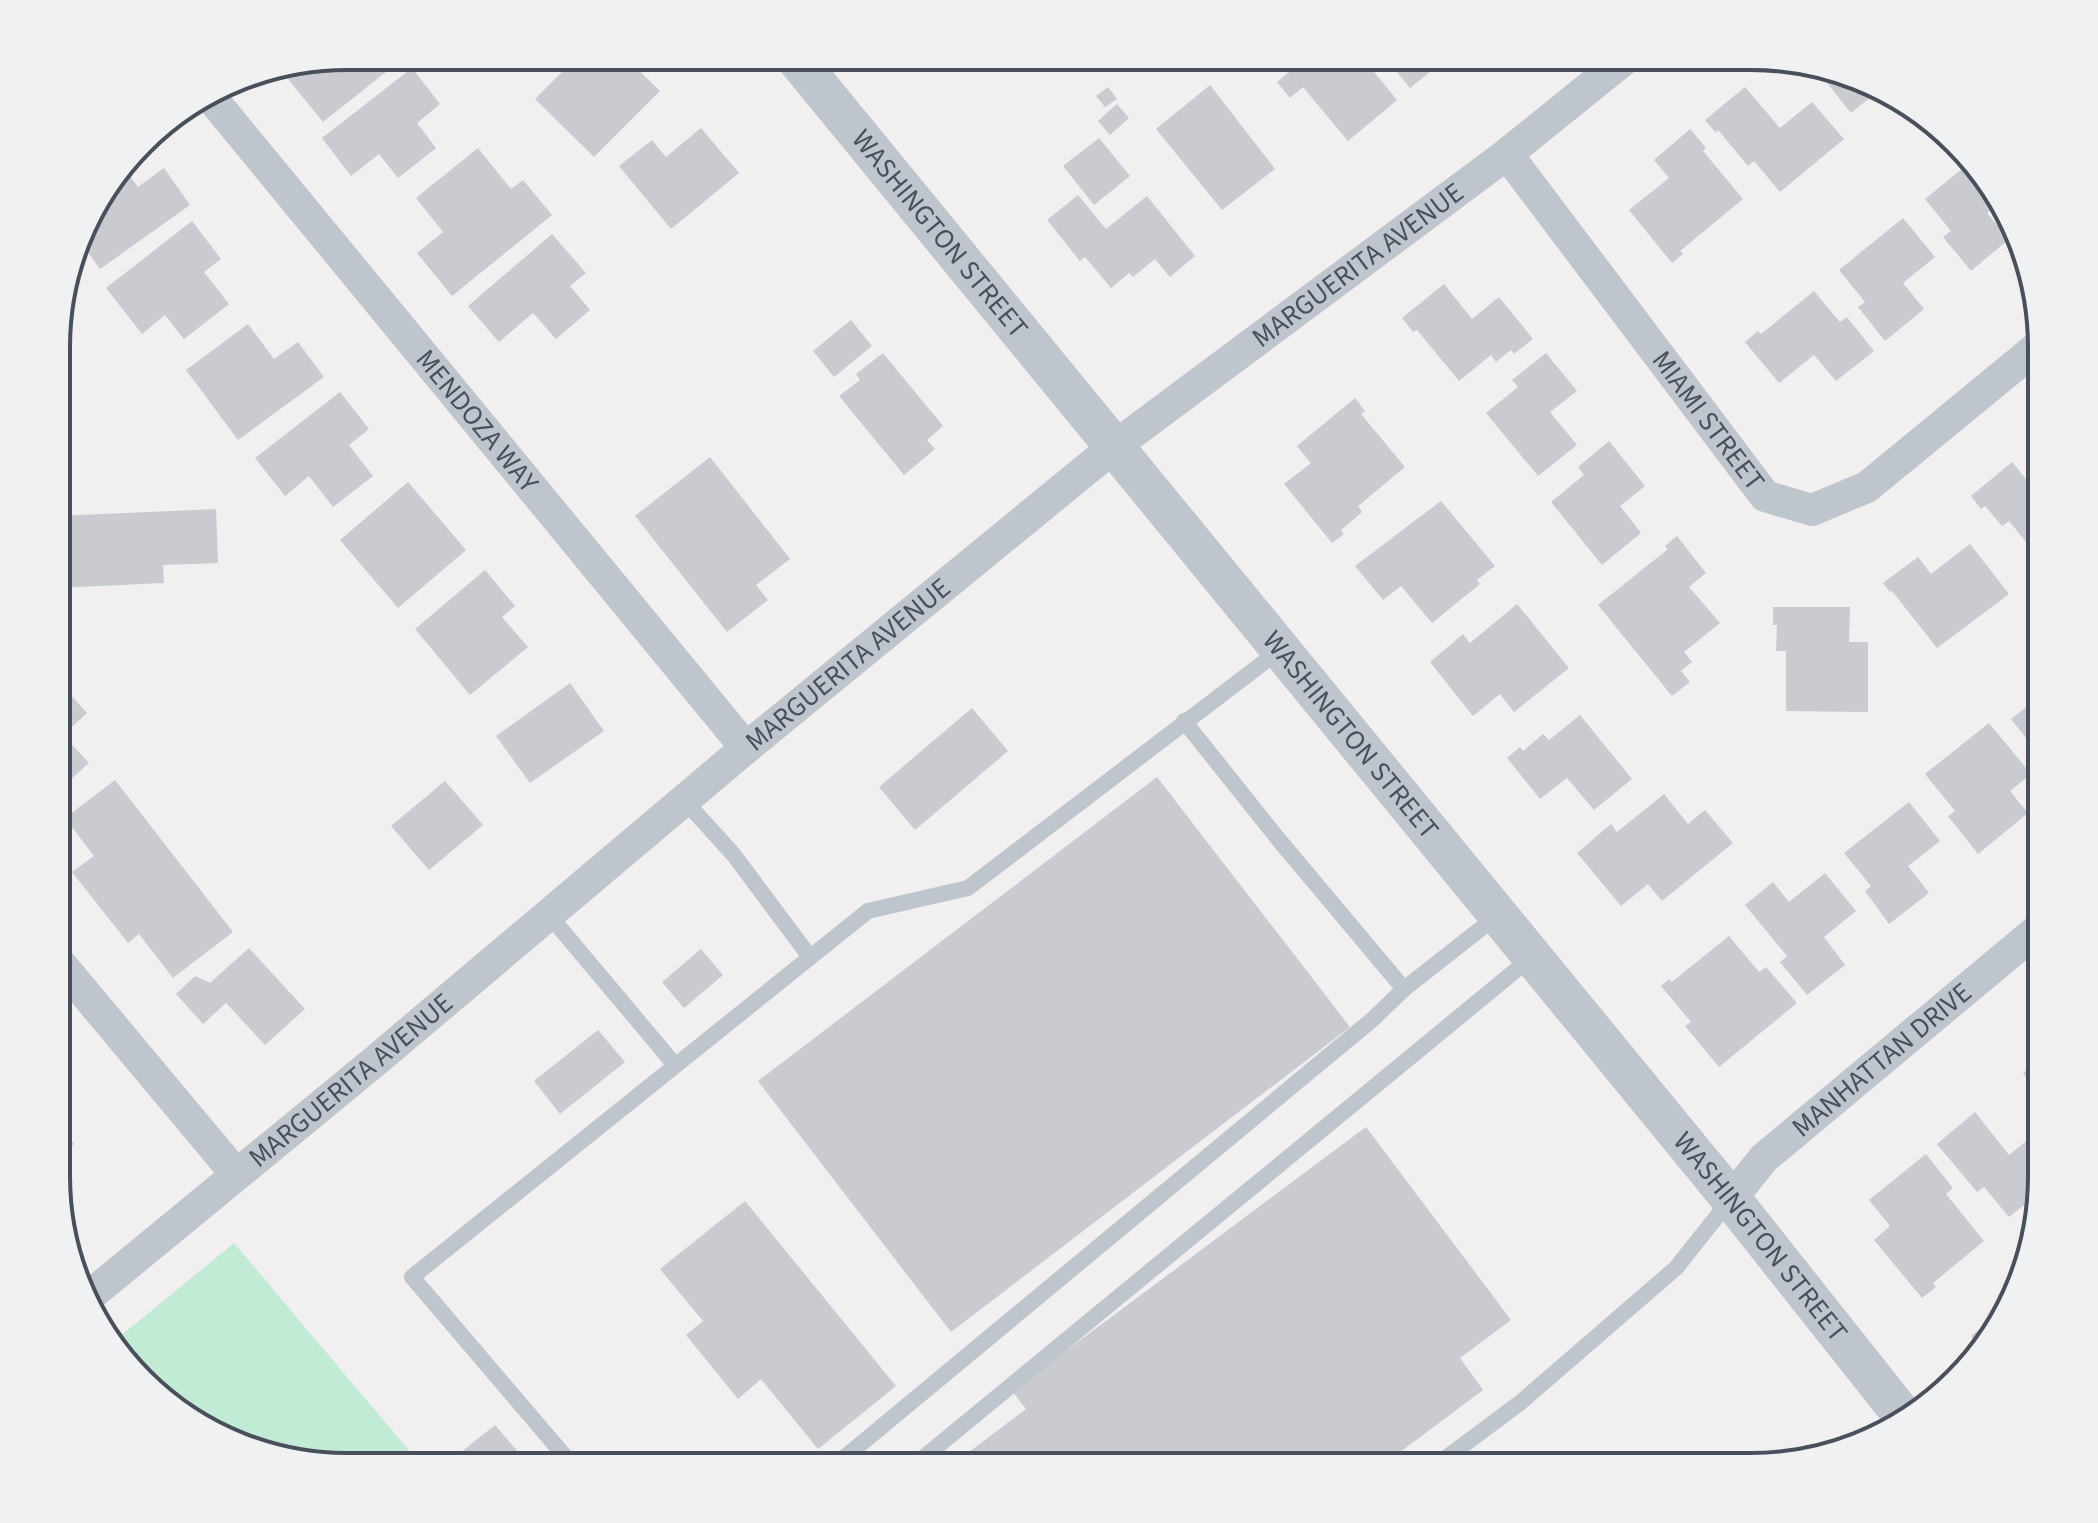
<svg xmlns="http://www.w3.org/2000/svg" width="2098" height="1523" font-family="'Source Sans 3',sans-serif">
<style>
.green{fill:#c2ebd5}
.building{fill:#c9cbd1}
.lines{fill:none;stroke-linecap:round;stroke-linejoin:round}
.service{stroke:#bfc5cc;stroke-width:16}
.minor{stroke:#bfc5cc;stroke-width:32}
.tertiary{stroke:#bfc5cc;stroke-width:40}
.labels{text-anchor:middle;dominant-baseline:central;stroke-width:7;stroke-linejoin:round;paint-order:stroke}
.street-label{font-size:28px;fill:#49505b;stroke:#fff}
.rim{fill:none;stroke:#49505b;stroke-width:4}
</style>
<rect width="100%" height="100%" fill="#f1efef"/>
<polygon class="green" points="234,1243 422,1466 328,1466 253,1451 169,1407 113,1342"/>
<g class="building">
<polygon points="347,56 406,56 323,122 288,79 307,64"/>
<polygon points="558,56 624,56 660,91 594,157 535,99 568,66"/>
<polygon points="1308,56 1361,56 1397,100 1348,141 1303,87 1290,98 1277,82"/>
<polygon points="1384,56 1449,56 1410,88"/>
<polygon points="1813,65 1845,72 1879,90 1851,113"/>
<polygon points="412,68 440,104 417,123 436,148 398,178 379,154 351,176 322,138"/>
<polygon points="1210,85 1275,169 1222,210 1156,129"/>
<polygon points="1108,87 1117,99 1105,107 1096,96"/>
<polygon points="1745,87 1780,128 1812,102 1844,139 1780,192 1754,161 1748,166 1718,130 1716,133 1705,120"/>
<polygon points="1117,104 1129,118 1110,135 1098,121"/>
<polygon points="701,128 739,173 671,229 619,166 652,140 666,157"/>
<polygon points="1690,129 1706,148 1703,151 1743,199 1680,251 1683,254 1672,263 1629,210 1669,178 1654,160"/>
<polygon points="1099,138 1130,176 1094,205 1063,166"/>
<polygon points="478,148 511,189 523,180 552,215 452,296 417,253 443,232 416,198"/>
<polygon points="1968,164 1999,202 1987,213 2009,239 1971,271 1943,237 1951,231 1925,199"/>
<polygon points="124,168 138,187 164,168 190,205 100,269 79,240 83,227 90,222 86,217"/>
<polygon points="1078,195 1106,229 1147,196 1195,256 1170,277 1155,259 1133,277 1129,273 1111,288 1085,257 1080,261 1047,220"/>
<polygon points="1903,218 1935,257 1903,283 1924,309 1885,341 1858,307 1865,302 1839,270"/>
<polygon points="192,221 221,259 204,272 229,304 184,339 165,315 142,334 106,288"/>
<polygon points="552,234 586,273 570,286 590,310 556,339 533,313 499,342 468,306"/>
<polygon points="1444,284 1472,319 1499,297 1533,339 1514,354 1511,350 1496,362 1491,355 1459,381 1417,330 1413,332 1402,318"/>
<polygon points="1814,291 1840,322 1847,317 1874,351 1836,381 1814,355 1779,383 1745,342 1758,331 1761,334"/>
<polygon points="851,320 872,346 834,377 813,351"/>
<polygon points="248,324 274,359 298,342 324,377 238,440 186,370"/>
<polygon points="883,353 943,426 927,440 935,449 904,475 839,396 860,380 856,374"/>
<polygon points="1546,353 1577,391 1550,412 1577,445 1538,476 1486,413 1518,387 1512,380"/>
<polygon points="340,392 369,429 349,445 373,476 333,507 309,476 285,496 255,458"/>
<polygon points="1355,398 1365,411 1361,414 1405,467 1358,506 1362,512 1341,530 1344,534 1332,543 1284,484 1311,463 1297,446"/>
<polygon points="1609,441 1645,486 1620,506 1641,533 1602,565 1551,502 1584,475 1578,467"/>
<polygon points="710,457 790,559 756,585 768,600 727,632 635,516"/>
<polygon points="2012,462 2034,489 2041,483 2041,546 2034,552 2009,521 2002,526 1985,506 1981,509 1971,496"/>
<polygon points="408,482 466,550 398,608 340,540"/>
<polygon points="1441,501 1495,566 1477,580 1480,584 1432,623 1401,586 1383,600 1355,566"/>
<polygon points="216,509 218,563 163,565 164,583 58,588 58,516"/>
<polygon points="1677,536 1706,573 1689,587 1720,623 1684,652 1692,662 1681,671 1690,682 1672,696 1598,605 1668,549 1665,546"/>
<polygon points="1970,544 2009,594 1937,648 1892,591 1890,592 1883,583 1918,557 1931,574"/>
<polygon points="485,570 515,606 502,617 528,647 470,695 415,629"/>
<polygon points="1517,604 1569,668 1514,712 1500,694 1473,716 1430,662 1463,634 1470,643"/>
<polygon points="1773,607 1850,607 1849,642 1868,642 1868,712 1786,711 1786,651 1776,651 1777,625 1773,625"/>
<polygon points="58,681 87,713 63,735 89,763 58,791"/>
<polygon points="570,683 604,731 530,783 496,736"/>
<polygon points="2041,696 2041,757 2011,719"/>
<polygon points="972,708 1008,751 915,830 879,787"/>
<polygon points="1580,715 1632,779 1594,810 1567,778 1540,799 1507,758 1520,747 1523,751 1543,734 1549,740"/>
<polygon points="1989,723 2031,774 2010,791 2028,813 1978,854 1948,816 1955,811 1925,774"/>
<polygon points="1157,777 1350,1027 951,1332 758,1081"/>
<polygon points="115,780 233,932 173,978 139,934 128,943 72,872 94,856 65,818"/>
<polygon points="445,781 483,825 429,870 391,826"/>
<polygon points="1664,794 1688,824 1705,810 1733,843 1662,901 1648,884 1621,906 1577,853 1611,824 1617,832"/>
<polygon points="1909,802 1940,841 1908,866 1929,893 1889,924 1865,891 1871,886 1844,853"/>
<polygon points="1825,873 1856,911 1824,937 1845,965 1807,995 1780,962 1787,956 1745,905 1773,882 1789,902"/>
<polygon points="1729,936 1759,972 1766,967 1797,1003 1719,1067 1685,1026 1691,1022 1661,986 1669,979 1672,982"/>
<polygon points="249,948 305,1009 265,1045 226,1003 203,1024 176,994 195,976 210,983"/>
<polygon points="701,949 723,975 684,1008 662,982"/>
<polygon points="598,1030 625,1062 560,1114 534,1081"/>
<polygon points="2041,1058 2041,1088 2038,1092 2023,1073"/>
<polygon points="1975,1112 2009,1155 2041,1129 2041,1192 2009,1217 1984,1187 1977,1192 1937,1144"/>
<polygon points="58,1124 74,1144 58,1157"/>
<polygon points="1366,1127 1511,1320 1460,1358 1483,1390 1380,1467 949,1467 1026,1409 1012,1391"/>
<polygon points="1926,1154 1953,1188 1946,1194 1984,1241 1933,1283 1936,1287 1922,1298 1874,1240 1890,1226 1869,1200"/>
<polygon points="745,1201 896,1386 818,1449 761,1379 738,1399 686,1335 703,1321 660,1269"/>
<polygon points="1995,1317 1999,1322 1982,1354 1971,1362 1967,1357 1978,1348 1971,1336"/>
<polygon points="495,1425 530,1466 444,1466"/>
</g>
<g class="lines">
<g class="service">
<polyline points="1184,721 1279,840 1404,989"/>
<polyline points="684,800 733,854 810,957"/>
<polyline points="549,915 675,1065"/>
<polyline points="574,1467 412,1277 868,911 968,888 1280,650"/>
<polyline points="833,1467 1373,1019 1404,989 1497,916"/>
<polyline points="912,1467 1532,957"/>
<polyline points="1434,1467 1521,1402 1676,1268 1730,1200"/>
</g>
<g class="minor">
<path id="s1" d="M209 95 746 748"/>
<path id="s2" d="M1507 154 1765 496 1812 510 1867 487 2041 344"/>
<polyline points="58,961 236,1174"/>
<path id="s3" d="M1731 1199 1764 1158 2041 927"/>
<path id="s4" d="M87 1298 374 1062 746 748 1115 446 1507 154 1627 57"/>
</g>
<path class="tertiary" id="s5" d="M794 56 1731 1199 1904 1417"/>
</g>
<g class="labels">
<g class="street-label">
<text stroke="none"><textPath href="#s5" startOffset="230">WASHINGTON STREET</textPath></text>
<text stroke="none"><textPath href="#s4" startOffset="1638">MARGUERITA AVENUE</textPath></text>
<text stroke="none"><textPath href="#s2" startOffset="334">MIAMI STREET</textPath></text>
<text stroke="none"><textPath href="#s1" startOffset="422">MENDOZA WAY</textPath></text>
<text stroke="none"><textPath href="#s4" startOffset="990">MARGUERITA AVENUE</textPath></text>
<text stroke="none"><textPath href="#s5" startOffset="878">WASHINGTON STREET</textPath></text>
<text stroke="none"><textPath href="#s3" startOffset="206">MANHATTAN DRIVE</textPath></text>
<text stroke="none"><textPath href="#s4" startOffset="342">MARGUERITA AVENUE</textPath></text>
<text stroke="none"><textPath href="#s5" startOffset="1526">WASHINGTON STREET</textPath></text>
</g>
</g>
<path d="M0 0H2098V1523H0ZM347 70H1751A277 277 0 0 1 2028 347V1176A277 277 0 0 1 1751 1453H347A277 277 0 0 1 70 1176V347A277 277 0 0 1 347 70Z" fill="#f0f1f2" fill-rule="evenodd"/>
<path class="rim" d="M347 70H1751A277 277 0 0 1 2028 347V1176A277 277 0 0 1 1751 1453H347A277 277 0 0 1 70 1176V347A277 277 0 0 1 347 70Z"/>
</svg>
